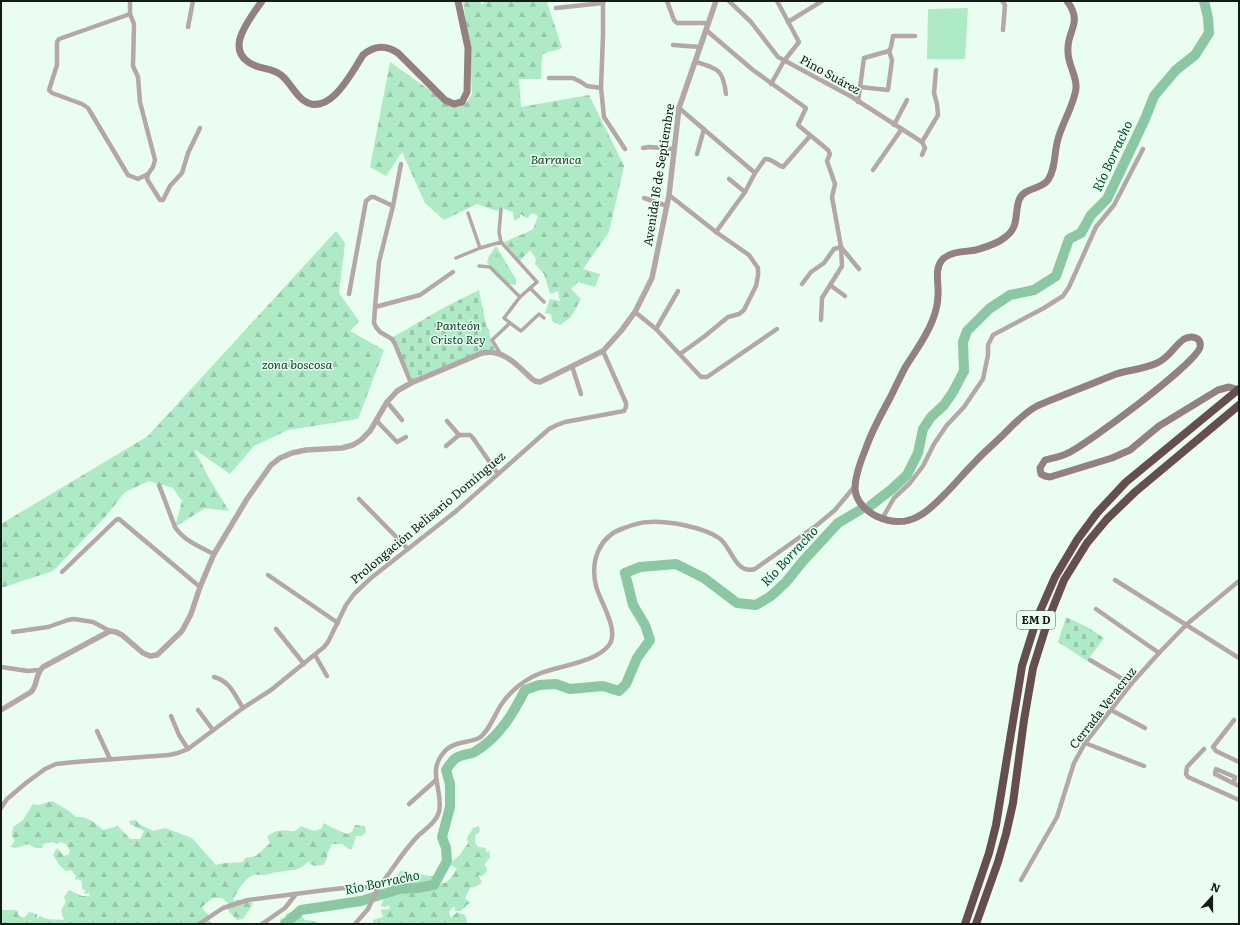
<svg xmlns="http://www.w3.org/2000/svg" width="1240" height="925" viewBox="0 0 1240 925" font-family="Literata,serif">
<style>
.grass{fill:url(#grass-tufts)}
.forest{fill:url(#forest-firs)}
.cemetery{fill:url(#cemetery-stones)}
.pitch{fill:#adeac5}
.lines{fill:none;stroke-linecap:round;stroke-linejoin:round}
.river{stroke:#8bc7a3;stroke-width:10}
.pedestrian{stroke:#b5a7a7;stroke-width:3.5}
.minor{stroke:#b5a7a7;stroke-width:4.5}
.tertiary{stroke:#b5a7a7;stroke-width:5.5}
.secondary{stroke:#948081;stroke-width:7}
.motorway{stroke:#674e4e;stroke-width:8}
.labels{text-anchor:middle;stroke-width:3;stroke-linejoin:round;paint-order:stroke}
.shield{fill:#e9fef1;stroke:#525f57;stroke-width:1}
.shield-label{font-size:11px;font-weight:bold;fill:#121b15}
.street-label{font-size:12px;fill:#121b15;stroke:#e9fef1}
.park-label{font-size:12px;font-style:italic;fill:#0a3b23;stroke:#e9fef1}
.water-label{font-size:13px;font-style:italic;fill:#004d2c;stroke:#e9fef1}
</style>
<defs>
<pattern id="grass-tufts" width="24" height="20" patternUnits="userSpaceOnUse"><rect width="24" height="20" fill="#adeac5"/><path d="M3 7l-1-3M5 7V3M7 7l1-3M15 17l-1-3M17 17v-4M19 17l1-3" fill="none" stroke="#94c8a8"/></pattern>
<pattern id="forest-firs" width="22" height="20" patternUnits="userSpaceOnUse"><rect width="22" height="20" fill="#adeac5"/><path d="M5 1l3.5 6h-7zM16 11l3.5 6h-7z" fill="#94c8a8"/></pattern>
<pattern id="cemetery-stones" width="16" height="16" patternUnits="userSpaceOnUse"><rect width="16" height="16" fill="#adeac5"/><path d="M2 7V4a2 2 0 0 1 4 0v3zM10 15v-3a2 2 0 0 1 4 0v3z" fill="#94c8a8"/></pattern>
</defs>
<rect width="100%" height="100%" fill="#e9fef1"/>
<path class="grass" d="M496 246 516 279V285L504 283 496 276 487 262 489 256Z"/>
<g class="forest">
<path d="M463 1H480L482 5 485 1 547 2 562 48 542 54 541 79H519L521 107 589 95 624 166 609 232 583 269 600 274 595 287 578 282 571 289 581 299 571 317 560 325 552 321 551 314 545 313 550 299 560 301 558 291 550 294 544 274 535 264 536 259 530 250 519 262 504 242 530 231 533 229 538 216 532 213 527 218 520 214V217L515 221 513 216V212L502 208 497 211 477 204 444 220 425 203 402 152 386 176 370 167 390 62 452 106 459 107 467 102 472 94 470 54Z"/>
<path d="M336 231 345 243 339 293 359 321 350 331 384 350 358 419 288 430 254 446 230 474 194 449 210 480 229 511 205 508 175 527 182 501 173 488 149 481 125 492 106 516 53 571 1 588V524L148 436Z"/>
<path d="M52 801 69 811 76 817H83L92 821 103 830 118 826 130 839H140L144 831 130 824 129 821 136 820 139 824 153 831 165 828 192 838 216 865C225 862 233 863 243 862L245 858 256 856 270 843 267 836C272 834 274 831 279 831 290 829 293 835 301 826L314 831 321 829 324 823 331 827 347 834 352 832 355 825 365 826 366 832 362 836H356L352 849H349L342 844H332L327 854V859L323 865 315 866 310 864 309 861C296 873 294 869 278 872 274 872 270 874 266 875 262 875 256 874 251 876 243 881 237 891 233 900L236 901 237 899C242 902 247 901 253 903L251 907 243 919 237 920C232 913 227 915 228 903L222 898H212L202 907 204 911 208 914V919L213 924H1V910H13L18 911V915L24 918 29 912 37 914V919L40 916 47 919 64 920 61 910 66 902 64 897 69 890 82 896H89L90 893 84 894 85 890 82 889V881L77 879 75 880 76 876 73 873 72 870 66 871 60 866 53 855 57 848 64 856 69 854 70 851 66 844 61 842 57 844 51 842 43 844 42 848C34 848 35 848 28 844L16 848 10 847 15 841 12 836 13 827 23 820 33 804 39 805Z"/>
<path d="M479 826 480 831 475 835V843L478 847 486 848V853L489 850 490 857 484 865 487 868V871L482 876 478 875 482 882 477 886 470 888 465 898 471 903 468 904 461 911H455L454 906 449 912 451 918 457 912 465 915 467 921 466 924H373V920L383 917 381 910 390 909 389 905 385 907 381 906 384 898 388 896 393 898 388 894C392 885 396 879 400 871L406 870 407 874 404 875V877C419 870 422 877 436 876L440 885 442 883H445L449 880 457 869 451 865C453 859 456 859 460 855 463 851 464 847 468 844L467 837 471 832 473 828Z"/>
<path d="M296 910 305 920 314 921 321 924H279L281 918H285L286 914Z"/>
</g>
<g class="cemetery">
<path d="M479 290 486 325 489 330 491 342 495 349 444 368 413 382 393 337 445 307Z"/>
<path d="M1066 617 1087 627 1104 638 1087 661 1058 642Z"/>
</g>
<path class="pitch" d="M968 8 965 59H927L928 9Z"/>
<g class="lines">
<g class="river">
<path d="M870 506 892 489 907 475 918 453 923 429 931 417 944 405 953 392 964 371 963 342 967 331 989 309 1010 295 1034 290 1056 276 1069 239 1081 233 1091 215 1107 199 1145 119 1154 96 1176 70 1195 55 1209 33 1208 18 1204 1"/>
<path d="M285 924 301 910 361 901 399 889 416 888 434 885 447 861 446 848 442 837 450 807V784L446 770C453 760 455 756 468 754 471 753 474 753 476 751 499 737 513 714 525 690L539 685 556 684 570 689 603 686 619 691 626 684 637 658 650 640 645 625 633 605 625 573 640 567 676 564 704 578 737 603 756 605 771 596 786 582 803 561 838 523 860 510"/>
</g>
<g class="pedestrian">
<path d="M501 209 499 232 501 242"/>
<path d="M468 213 480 248"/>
<path d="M456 258 480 248 501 242 537 282 520 297 504 318 510 323 492 340 500 353"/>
<path d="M479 266 490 267 520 297"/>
<path d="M530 288 544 302"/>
<path d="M510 323 521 331 539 314 544 318"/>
</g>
<g class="minor">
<path d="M130 1V14L134 24 133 66 138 77 140 102 155 160 153 167 148 174 147 179 160 200H163L170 186 182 173 188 153 200 128"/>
<path d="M604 1 603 3V35L601 88 604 117 625 149"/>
<path d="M667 1 674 20 677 23H708"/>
<path d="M729 1 751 22 778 57 852 97 922 142 925 148 922 155"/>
<path d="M1002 1 1005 5 1003 30"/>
<path d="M556 8 603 3"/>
<path d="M130 14 59 39 57 42V65L49 90 52 93 82 104 88 108 128 175 138 179 148 174"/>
<path d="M788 22 822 1"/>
<path d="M188 27 193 1"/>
<path d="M706 30 753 70 806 108 798 125 828 150 830 154 827 161 835 184 832 197 841 247 842 266 822 298 821 320"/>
<path d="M673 45 700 47"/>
<path d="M889 51 891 47 893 36H915"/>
<path d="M696 62C718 69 723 69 726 94"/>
<path d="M549 78H573L581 82 587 86 601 88"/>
<path d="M771 84 784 61 799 42 777 1"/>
<path d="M860 87 888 90 892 60 889 51"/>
<path d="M858 102 864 58 889 51"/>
<path d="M679 108 755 173"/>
<path d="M894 125 907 100"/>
<path d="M922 142 938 115 937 104 934 93 936 70"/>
<path d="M643 148 649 147 674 149"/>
<path d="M697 154 704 129"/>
<path d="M401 164 393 206 379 262 375 307 374 323 376 327 380 332 392 339 395 344 411 383"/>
<path d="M873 170 901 130"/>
<path d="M729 179 745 192"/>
<path d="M669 195 716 232 749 255 758 268V276L756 286 744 310 739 314 728 317 705 336 680 354"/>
<path d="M644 198 667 206"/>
<path d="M716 232 745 192 755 173 765 159C772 158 776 165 783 167L810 136"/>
<path d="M802 284 811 272 824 263 834 249 841 247 859 269"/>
<path d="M830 285 845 296"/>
<path d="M349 294 366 201 371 197H374L393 206"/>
<path d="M375 307 420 295 453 272"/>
<path d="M635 312 656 329 701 377H707L777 329"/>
<path d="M656 329 678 291"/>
<path d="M572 366 581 394"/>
<path d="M387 402 402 420"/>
<path d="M376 420 397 442 406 437"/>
<path d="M447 421 459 435"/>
<path d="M446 446 459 435H470L473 438 498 474"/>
<path d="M159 485 175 527C184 541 200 547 214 554"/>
<path d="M359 499 408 549"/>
<path d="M882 519 894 498 910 483 923 466 934 444 947 425 964 407 983 379 988 355V345L993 335 1044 308 1063 296 1069 287 1096 227 1114 205 1143 149"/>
<path d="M62 572 116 520 119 519 200 587"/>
<path d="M268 575 338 623"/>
<path d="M1115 580 1239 658"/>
<path d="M1096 609 1159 653"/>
<path d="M276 629 304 664"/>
<path d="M13 632 48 627 68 620 74 619 93 622 110 631"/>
<path d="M315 655 327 676"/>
<path d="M1090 660 1131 684"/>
<path d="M1 667 28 671 39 670"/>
<path d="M214 677C230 681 234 694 243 708"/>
<path d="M198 710 213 730"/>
<path d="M1111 710 1145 728"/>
<path d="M171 716 179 735 188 749"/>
<path d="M1234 720 1213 747 1216 751 1239 762"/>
<path d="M97 731 110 759"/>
<path d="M1085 743 1144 766"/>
<path d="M1204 749 1187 767 1186 774 1188 777 1239 800"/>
<path d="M1234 782 1235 777 1216 769 1215 774 1239 786"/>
<path d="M409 804 436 780"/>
<path d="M1 808 7 799 26 783 45 769 56 764 75 762 169 755 178 753 188 749 243 708 271 690 324 647 328 642 346 605 354 594 371 578 455 512 549 429 557 425 565 422 624 411 626 407V403L603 351"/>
<path d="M1021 880 1057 817 1074 763 1085 743 1131 684 1159 653 1187 624 1239 581"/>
<path d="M199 924 223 908 248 900 326 890 353 887 378 888C392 871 404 849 420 834 427 828 436 822 439 812 444 789 425 771 446 750 455 741 469 743 479 738 488 733 495 714 501 705 510 691 525 679 541 673 559 666 597 662 609 645 620 630 600 602 596 586 590 561 599 536 624 528 632 525 641 522 649 522 669 521 703 527 719 538 732 547 735 575 755 569L817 525 835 510 855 486"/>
<path d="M262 924 285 908 296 894"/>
<path d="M355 924 368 909 378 888"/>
</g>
<path class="tertiary" d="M1 710 31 692C38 685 35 674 43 667L110 631 116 632 122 635 143 653 150 656 157 655 182 631 191 614 200 587 214 554 247 499 271 465 280 458 292 453 306 450 342 448 353 445 361 440 370 431 387 402 397 391 411 383 482 353C503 348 518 366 532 379L535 381 540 382 603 351 621 331 635 312 652 278 669 195 679 108 716 1"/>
<g class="secondary">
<path d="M262 1C249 20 221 52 256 66 264 69 274 69 281 75 290 82 294 93 303 100 329 119 352 72 363 55 375 45 386 45 398 53L445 100 454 104 462 102 467 92 468 48 458 1"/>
<path d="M1067 1C1084 24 1066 30 1068 52 1068 65 1077 76 1076 88 1075 102 1062 124 1058 139 1054 152 1056 168 1048 180 1041 190 1024 187 1019 200 1014 215 1020 227 1004 238 997 244 986 247 976 250 965 252 950 251 942 260 934 269 939 284 938 295 938 303 936 311 933 319 927 336 916 350 906 366 900 377 895 388 890 398 881 415 872 430 866 448 861 460 855 476 855 489 856 502 865 510 876 516 889 522 904 524 917 517 928 512 937 502 945 494 955 484 964 473 974 463 984 452 995 443 1005 433 1015 423 1024 413 1037 406 1050 400 1064 395 1076 390 1090 385 1103 379 1116 374 1129 370 1144 369 1157 363 1169 358 1174 346 1184 339 1191 335 1202 337 1200 347 1196 364 1087 444 1068 453 1061 457 1052 458 1045 460L1040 468 1041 474 1045 476 1050 477 1112 458 1130 450 1159 426 1218 390 1229 387 1236 389"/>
</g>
<g class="motorway">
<path d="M965 924 989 853 996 825 1022 666 1037 618 1055 577 1077 540 1097 513 1126 482 1239 389"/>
<path d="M976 924 998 862 1006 834 1013 803 1024 720 1033 668 1048 620 1064 580 1087 543 1107 519 1135 492 1239 405"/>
</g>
</g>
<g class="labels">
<rect class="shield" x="1017" y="611" width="38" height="18" rx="3"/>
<g class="shield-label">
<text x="1036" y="624">EM D</text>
</g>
<g class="street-label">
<text transform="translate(830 75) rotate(29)" y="4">Pino Suárez</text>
<text transform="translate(659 175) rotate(-81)" y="4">Avenida 16 de Septiembre</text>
<text transform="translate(428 518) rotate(-40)" y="4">Prolongación Belisario Domínguez</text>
<text transform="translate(1103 708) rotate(-52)" y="4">Cerrada Veracruz</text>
</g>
<g class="park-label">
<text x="556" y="164">Barranca</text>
<text x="458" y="330">Panteón<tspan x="458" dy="14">Cristo Rey</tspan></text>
<text x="297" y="369">zona boscosa</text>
</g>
<g class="water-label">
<text transform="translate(1112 156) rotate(-65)" y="5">Río Borracho</text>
<text transform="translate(789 556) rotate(-47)" y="5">Río Borracho</text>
<text transform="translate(382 882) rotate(-12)" y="5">Río Borracho</text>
</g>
</g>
<rect width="1240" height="925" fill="none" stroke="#121b15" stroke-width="4"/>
<g transform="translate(1212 897) rotate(21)" stroke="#e9fef1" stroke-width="3" paint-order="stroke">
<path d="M0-3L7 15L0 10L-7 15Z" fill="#121b15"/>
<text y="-6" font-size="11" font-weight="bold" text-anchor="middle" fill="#121b15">N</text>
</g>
</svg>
